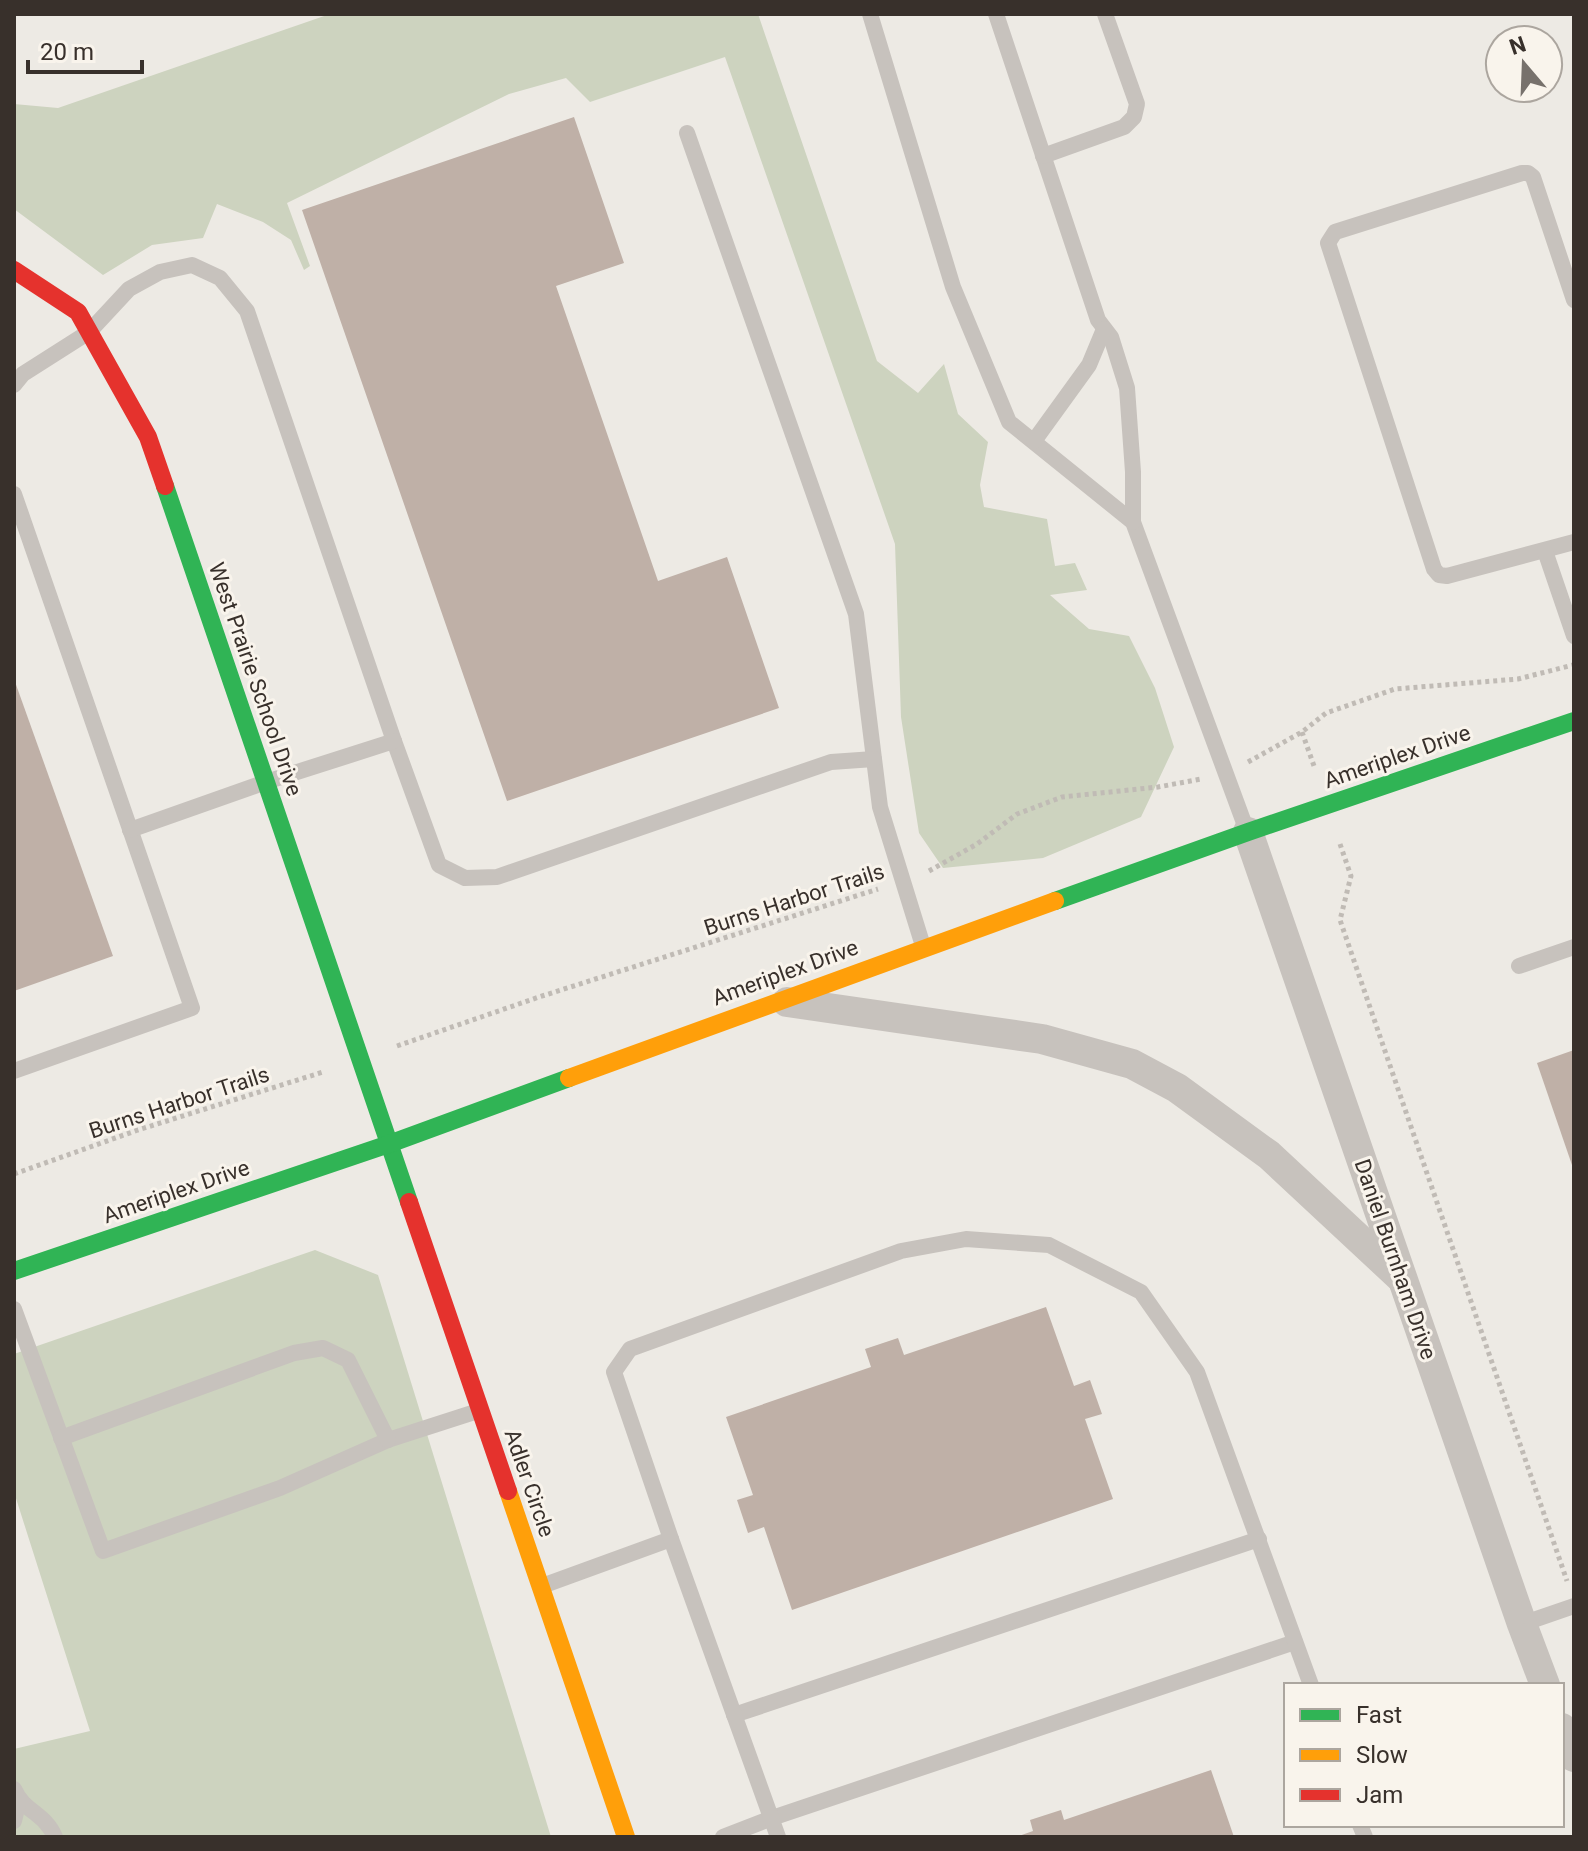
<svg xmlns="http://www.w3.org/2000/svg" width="1588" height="1851" viewBox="0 0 1588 1851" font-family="Roboto,sans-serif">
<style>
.green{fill:#cdd3bf}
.building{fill:#bfb0a7}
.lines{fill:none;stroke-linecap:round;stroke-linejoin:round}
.path{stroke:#c0bbb5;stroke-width:5;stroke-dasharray:4 4;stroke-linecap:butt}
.lane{stroke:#c7c2bd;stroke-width:16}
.street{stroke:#c7c2bd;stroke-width:30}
.fast{stroke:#30b455;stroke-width:18}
.slow{stroke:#ff9f0a;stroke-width:18}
.jam{stroke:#e5322d;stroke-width:18}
.labels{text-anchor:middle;stroke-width:6;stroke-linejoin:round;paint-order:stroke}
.street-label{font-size:22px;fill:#38302b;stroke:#f9f4ec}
</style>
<rect width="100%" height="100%" fill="#edeae4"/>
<g class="green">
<path d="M330 14H758L877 361 918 393 944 364 958 414 988 442 980 485 984 507 1047 519 1055 566 1075 563 1087 590 1050 595 1089 629 1129 636 1155 688 1174 747 1141 817 1043 858 943 868 919 833 901 717 895 544 725 57 590 102 566 78 509 94 287 203 310 266 304 270 291 240 263 222 217 204 203 238 152 245 103 275 14 209V104L58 108Z"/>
<path d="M315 1250 378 1275 551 1837H14V1749L90 1731 14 1492V1354Z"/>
</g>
<g class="building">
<path d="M574 117 624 263 556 286 658 581 727 557 779 708 507 801 302 210Z"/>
<path d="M14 679 113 956 14 991Z"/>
<path d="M1574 1050V1168H1573L1537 1063Z"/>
<path d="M1046 1307 1074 1386 1090 1380 1102 1414 1085 1419 1113 1499 792 1610 764 1527 748 1533 737 1500 753 1495 726 1417 871 1367 865 1349 898 1338 904 1355Z"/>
<path d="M1211 1770 1234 1837H1016L1033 1831 1030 1820 1061 1810 1064 1820Z"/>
</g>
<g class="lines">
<g class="path">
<path d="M1302 732 1314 766"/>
<path d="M1248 762 1302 732 1326 713 1395 689 1518 679 1573 665"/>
<path d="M1340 844 1351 876 1340 920 1567 1581"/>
<path d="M929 871 977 844 1017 814 1062 797 1158 787 1201 779"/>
<path d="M397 1046 539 997 878 889"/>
<path d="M14 1174 138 1130 323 1072"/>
</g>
<g class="lane">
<path d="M870 14 953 287 1009 422 1133 522 1247 831"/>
<path d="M996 14 1098 320 1111 337 1127 388 1133 472V522"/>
<path d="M687 133 856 614 880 807 923 946"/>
<path d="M1043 156 1124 127 1134 117 1137 104 1105 14"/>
<path d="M1574 300 1533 177 1528 173H1522L1335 232 1328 243 1434 569 1439 575 1447 576 1574 542"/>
<path d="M14 385 23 374 89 332 129 289 160 272 192 265 220 278 247 311 394 741 439 865 465 878 497 877 831 762 874 759"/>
<path d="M1034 441 1089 365 1104 329"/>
<path d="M14 494 192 1008 14 1071"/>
<path d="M1545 551 1574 636"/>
<path d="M130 830 266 782 394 741"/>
<path d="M1519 966 1574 947"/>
<path d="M14 1309 103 1551 280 1488 388 1440 478 1411"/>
<path d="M61 1438 294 1353 323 1348 348 1360 388 1440"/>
<path d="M542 1586 671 1539"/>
<path d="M1522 1624 1574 1606"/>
<path d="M734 1715 1259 1539"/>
<path d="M14 1789C24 1812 45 1813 55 1837"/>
<path d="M14 1821 19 1800"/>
<path d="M1360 1825 1365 1837"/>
<path d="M723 1837 772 1818 1295 1642"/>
<path d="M778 1837 671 1539 614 1372 630 1349 901 1251 966 1239 1049 1245 1141 1292 1197 1372 1311 1685"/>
</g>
<g class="street">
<path d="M1248 832 1522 1624 1545 1685"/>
<path d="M787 1002 1042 1039 1132 1064 1177 1088 1269 1155 1401 1278"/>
<path d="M1562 1728 1574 1757"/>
</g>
<g class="fast">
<path d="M165 486 409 1202"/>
<path d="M1055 901 1248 832 1574 721"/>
<path d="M14 1271 389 1144 569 1078"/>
</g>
<g class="slow">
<path d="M569 1078 1055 901"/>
<path d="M508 1491 626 1837"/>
</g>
<g class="jam">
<path d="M14 270 78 312 148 437 165 486"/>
<path d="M409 1202 508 1491"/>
</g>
</g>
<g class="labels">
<g class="street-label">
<text transform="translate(256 679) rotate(71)" y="8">West Prairie School Drive</text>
<text transform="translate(1397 756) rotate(-19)" y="8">Ameriplex Drive</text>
<text transform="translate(794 899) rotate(-18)" y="8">Burns Harbor Trails</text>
<text transform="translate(785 972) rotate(-20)" y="8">Ameriplex Drive</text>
<text transform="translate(179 1102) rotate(-18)" y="8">Burns Harbor Trails</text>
<text transform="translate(176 1191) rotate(-19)" y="8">Ameriplex Drive</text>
<text transform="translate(1396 1259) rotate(71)" y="8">Daniel Burnham Drive</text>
<text transform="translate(530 1483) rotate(71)" y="8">Adler Circle</text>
</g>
</g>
<rect width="1588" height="1851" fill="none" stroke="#38302b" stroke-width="32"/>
<rect x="1284" y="1683" width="280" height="144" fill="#f9f4ec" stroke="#aca69f" stroke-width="2"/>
<rect x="1300" y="1709" width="40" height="12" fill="#30b455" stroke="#aca69f" stroke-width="2"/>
<text x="1356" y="1723" font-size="24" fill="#38302b">Fast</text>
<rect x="1300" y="1749" width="40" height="12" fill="#ff9f0a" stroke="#aca69f" stroke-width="2"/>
<text x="1356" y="1763" font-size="24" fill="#38302b">Slow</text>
<rect x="1300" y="1789" width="40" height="12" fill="#e5322d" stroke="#aca69f" stroke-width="2"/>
<text x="1356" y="1803" font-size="24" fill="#38302b">Jam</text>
<g transform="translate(1524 64) rotate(341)"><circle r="38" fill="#f9f4ec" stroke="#aca69f" stroke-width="2"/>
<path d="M0-6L14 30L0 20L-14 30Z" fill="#77716c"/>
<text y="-12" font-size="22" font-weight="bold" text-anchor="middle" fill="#38302b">N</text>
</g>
<path d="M28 60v12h114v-12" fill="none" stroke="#38302b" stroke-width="4"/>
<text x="40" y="60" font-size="24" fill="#38302b" stroke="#f9f4ec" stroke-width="6" paint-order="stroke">20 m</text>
</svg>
